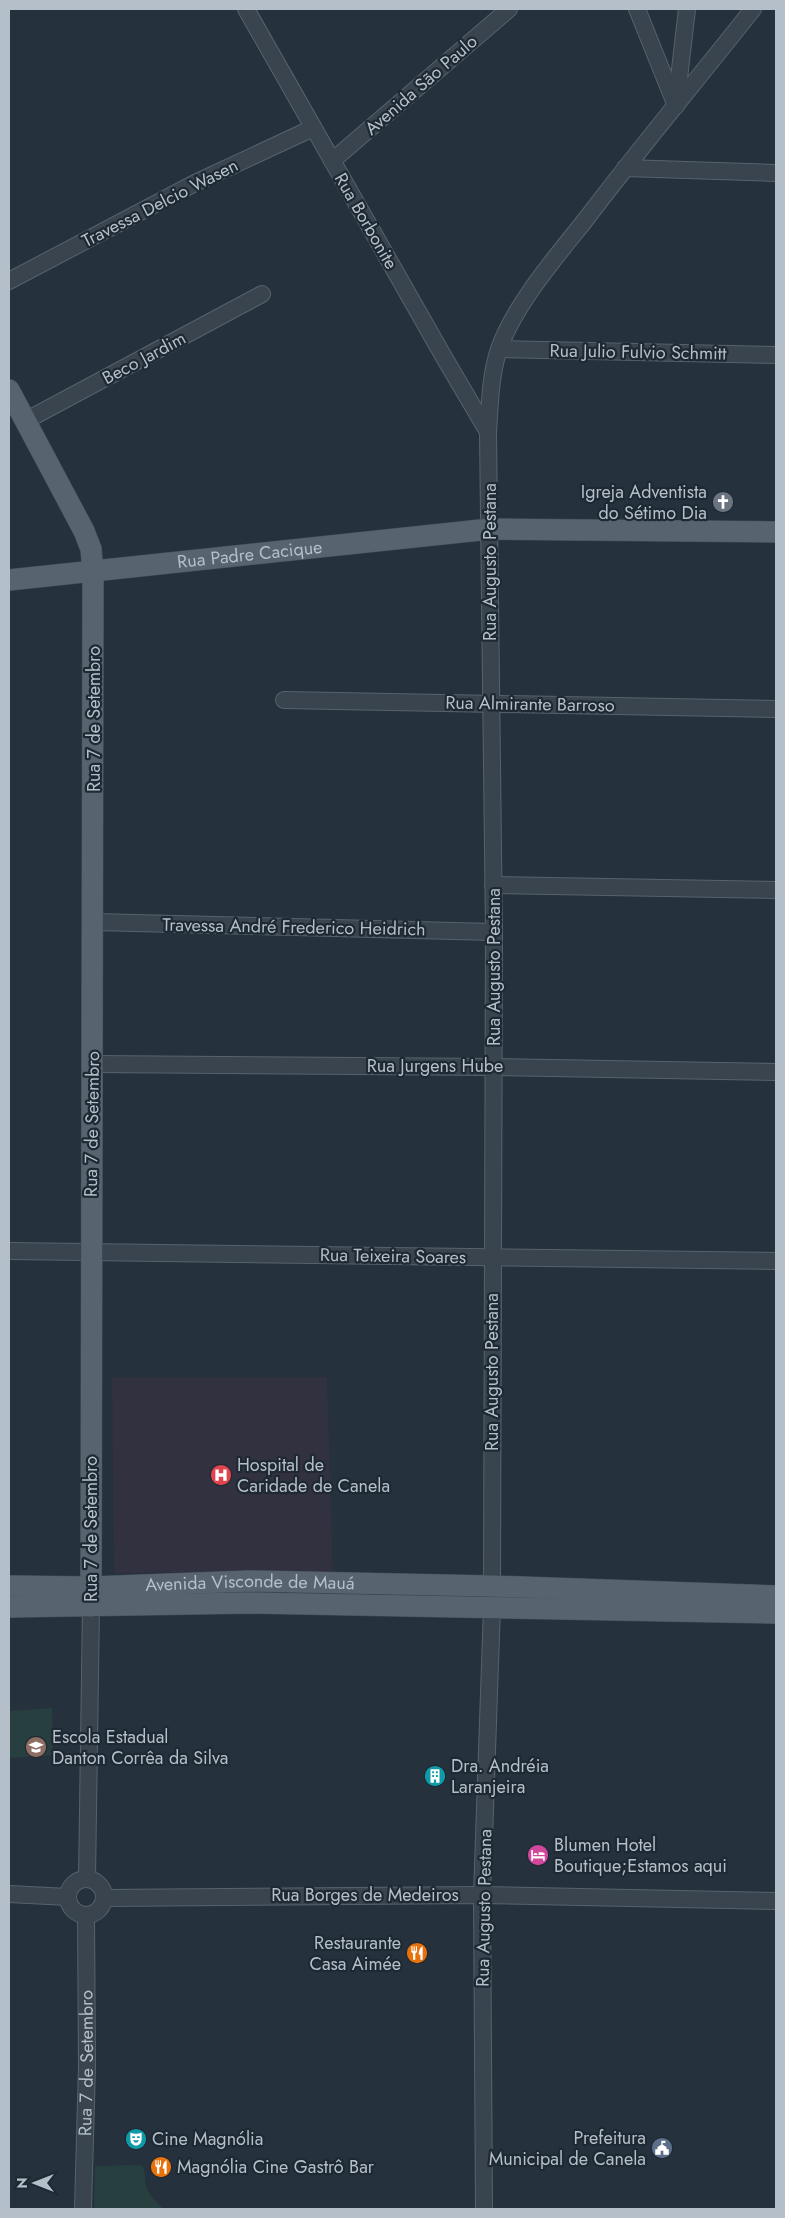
<svg xmlns="http://www.w3.org/2000/svg" width="785" height="2218" viewBox="0 0 785 2218" font-family="Jost,sans-serif">
<style>
.medical{fill:#31313f}
.park{fill:#273f3f}
.lines{fill:none;stroke-linecap:round;stroke-linejoin:round}
.minor-casing{stroke:#57626c;stroke-width:18}
.major-casing{stroke:#424d57;stroke-width:22}
.minor{stroke:#39444e;stroke-width:16}
.major{stroke:#57636e;stroke-width:21}
.labels{text-anchor:middle;stroke-width:4.5;stroke-linejoin:round;paint-order:stroke}
.street-label{font-size:18px;fill:#b5bfc9;stroke:#1e2933}
.poi-label{font-size:18px;fill:#b5bfc9;stroke:#1e2933;text-anchor:start}
</style>
<rect width="100%" height="100%" fill="#25323e"/>
<path class="medical" d="M112 1377H327L333 1572 114 1573Z"/>
<g class="park">
<path d="M52 1708 53 1755 9 1758V1711Z"/>
<path d="M141 2165C147 2173 144 2177 146 2185 149 2195 156 2202 163 2209H94L95 2166Z"/>
</g>
<g class="lines">
<g class="minor-casing">
<g id="minor">
<path d="M246 9 445 359 488 432"/>
<path d="M637 9 676 106"/>
<path d="M676 104 687 9"/>
<path d="M332 161 509 9"/>
<path d="M625 168 776 173"/>
<path d="M9 281 195 183 313 128"/>
<path d="M499 349 776 355"/>
<path d="M25 421 262 294"/>
<path d="M284 700 776 709"/>
<path d="M493 885 776 890"/>
<path d="M94 922 494 932"/>
<path d="M93 1064 494 1067 776 1072"/>
<path d="M9 1251 776 1261"/>
<path d="M492 1586 494 932 488 432C490 404 490 376 499 349 514 306 554 259 583 223 638 150 697 80 753 9"/>
<circle cx="86" cy="1897" r="18"/>
<path d="M87 1879 91 1606"/>
<path d="M9 1894 68 1897"/>
<path d="M104 1898 482 1895 776 1901"/>
<path id="s1" d="M83 2209 87 2066 86 1916"/>
<path d="M484 2209 482 1895 492 1607"/>
</g>
</g>
<g class="major-casing">
<g id="major">
<path d="M9 390 84 531 91 549 93 572 91 1606"/>
<path id="s2" d="M9 580 490 529 776 532"/>
<path id="s3" d="M9 1586 91 1587 249 1581 492 1586 776 1596"/>
<path d="M9 1607 249 1603 776 1613"/>
</g>
</g>
<use href="#minor" class="minor"/>
<use href="#major" class="major"/>
</g>
<defs>
<g id="church-disc" transform="scale(1.125)"><circle r="9.5" fill="#6b7280" stroke="#1e2933"/><path d="M-1.2-6h2.4v3.5h3.3v2.4h-3.3V6h-2.4V-.1h-3.3v-2.4h3.3Z" fill="#fff"/></g>
<g id="hospital-disc" transform="scale(1.125)"><circle r="9.5" fill="#e0444e" stroke="#1e2933"/><path d="M-5-5h3v3.5h4V-5h3V5h-3V1.5h-4V5h-3Z" fill="#fff"/></g>
<g id="school-disc" transform="scale(1.125)"><circle r="9.5" fill="#8d6e63" stroke="#1e2933"/><path d="M0-5L7-2L0 1L-7-2ZM-4 1L0 2.5L4 1V4Q0 6-4 4Z" fill="#fff"/></g>
<g id="building-disc" transform="scale(1.125)"><circle r="9.5" fill="#0f9aa8" stroke="#1e2933"/><path d="M-4-6H4V6H1V3H-1V6H-4ZM-2.5-4.3h1.7v1.8h-1.7ZM.8-4.3h1.7v1.8H.8ZM-2.5-1h1.7V.8h-1.7ZM.8-1h1.7V.8H.8Z" fill="#fff"/></g>
<g id="hotel-disc" transform="scale(1.125)"><circle r="9.5" fill="#d1479c" stroke="#1e2933"/><path d="M-6-4.5h1.5V1H6V5H4.5V3h-9V5H-6ZM-4 0a1.8 1.8 0 1 1 3.6 0ZM.5 0V-2.5h3Q6-2.5 6 0Z" fill="#fff"/></g>
<g id="restaurant-disc" transform="scale(1.125)"><circle r="9.5" fill="#e8710a" stroke="#1e2933"/><path d="M-5-6h1v4h1v-4h1v4h1v-4h1v5L-1.5 .5V6h-2V.5L-5-1ZM5-6V6H3V1.5H1.5Q1.5-4 5-6Z" fill="#fff"/></g>
<g id="theatre-disc" transform="scale(1.125)"><circle r="9.5" fill="#0f9aa8" stroke="#1e2933"/><path d="M-5-5.5Q0-4 5-5.5V0Q5 5 0 6Q-5 5-5 0ZM-3.3-2.5H-1v1.5H-3.3ZM1-2.5H3.3v1.5H1ZM-2.8 1Q0 5.5 2.8 1Z" fill="#fff"/></g>
<g id="civic-disc" transform="scale(1.125)"><circle r="9.5" fill="#5c6f8a" stroke="#1e2933"/><path d="M-.6-6.5H3V-4.5H.6V-3L4-1V1h2V6H-6V1h2V-1L-.6-3ZM-1.2 2.5V6h2.4V2.5Z" fill="#fff"/></g>
</defs>
<g fill-rule="evenodd">
<use href="#church-disc" x="723" y="502"/>
<use href="#hospital-disc" x="221" y="1475"/>
<use href="#school-disc" x="36" y="1747"/>
<use href="#building-disc" x="435" y="1776"/>
<use href="#hotel-disc" x="538" y="1855"/>
<use href="#restaurant-disc" x="417" y="1953"/>
<use href="#theatre-disc" x="136" y="2139"/>
<use href="#civic-disc" x="662" y="2148"/>
<use href="#restaurant-disc" x="161" y="2167"/>
</g>
<g class="labels">
<g class="street-label">
<text transform="translate(421 85) rotate(-41)" y="6">Avenida São Paulo</text>
<text transform="translate(160 203) rotate(-27)" y="6">Travessa Delcio Wasen</text>
<text transform="translate(366 221) rotate(60)" y="6">Rua Borbonite</text>
<text transform="translate(638 352) rotate(1)" y="6">Rua Julio Fulvio Schmitt</text>
<text transform="translate(144 358) rotate(-28)" y="6">Beco Jardim</text>
<text dy="6" stroke="none"><textPath href="#s2" startOffset="242">Rua Padre Cacique</textPath></text>
<text transform="translate(490 562) rotate(-90)" y="6">Rua Augusto Pestana</text>
<text transform="translate(530 704) rotate(1)" y="6">Rua Almirante Barroso</text>
<text transform="translate(94 719) rotate(-90)" y="6">Rua 7 de Setembro</text>
<text transform="translate(294 927) rotate(1)" y="6">Travessa André Frederico Heidrich</text>
<text transform="translate(494 967) rotate(-90)" y="6">Rua Augusto Pestana</text>
<text x="435" y="1072">Rua Jurgens Hube</text>
<text transform="translate(92 1124) rotate(-89)" y="6">Rua 7 de Setembro</text>
<text transform="translate(393 1256) rotate(1)" y="6">Rua Teixeira Soares</text>
<text transform="translate(492 1372) rotate(-90)" y="6">Rua Augusto Pestana</text>
<text transform="translate(91 1529) rotate(-90)" y="6">Rua 7 de Setembro</text>
<text dy="6" stroke="none"><textPath href="#s3" startOffset="241">Avenida Visconde de Mauá</textPath></text>
<text x="365" y="1901">Rua Borges de Medeiros</text>
<text transform="translate(484 1908) rotate(-89)" y="6">Rua Augusto Pestana</text>
<text dy="6" stroke="none"><textPath href="#s1" startOffset="146">Rua 7 de Setembro</textPath></text>
</g>
<g class="poi-label">
<text x="707" y="498" text-anchor="end">Igreja Adventista<tspan x="707" dy="21">do Sétimo Dia</tspan></text>
<text x="237" y="1471">Hospital de<tspan x="237" dy="21">Caridade de Canela</tspan></text>
<text x="52" y="1743">Escola Estadual<tspan x="52" dy="21">Danton Corrêa da Silva</tspan></text>
<text x="451" y="1772">Dra. Andréia<tspan x="451" dy="21">Laranjeira</tspan></text>
<text x="554" y="1851">Blumen Hotel<tspan x="554" dy="21">Boutique;Estamos aqui</tspan></text>
<text x="401" y="1949" text-anchor="end">Restaurante<tspan x="401" dy="21">Casa Aimée</tspan></text>
<text x="646" y="2144" text-anchor="end">Prefeitura<tspan x="646" dy="21">Municipal de Canela</tspan></text>
<text x="152" y="2145">Cine Magnólia</text>
<text x="177" y="2173">Magnólia Cine Gastrô Bar</text>
</g>
</g>
<rect width="785" height="2218" fill="none" stroke="#b5bfc9" stroke-width="20"/>
<g transform="translate(35 2183) rotate(270)" stroke="#1e2933" stroke-width="4" paint-order="stroke">
<path d="M0-4L9 19L0 12L-9 19Z" fill="#b5bfc9"/>
<text y="-8" font-size="14" font-weight="bold" text-anchor="middle" fill="#b5bfc9">N</text>
</g>
</svg>
